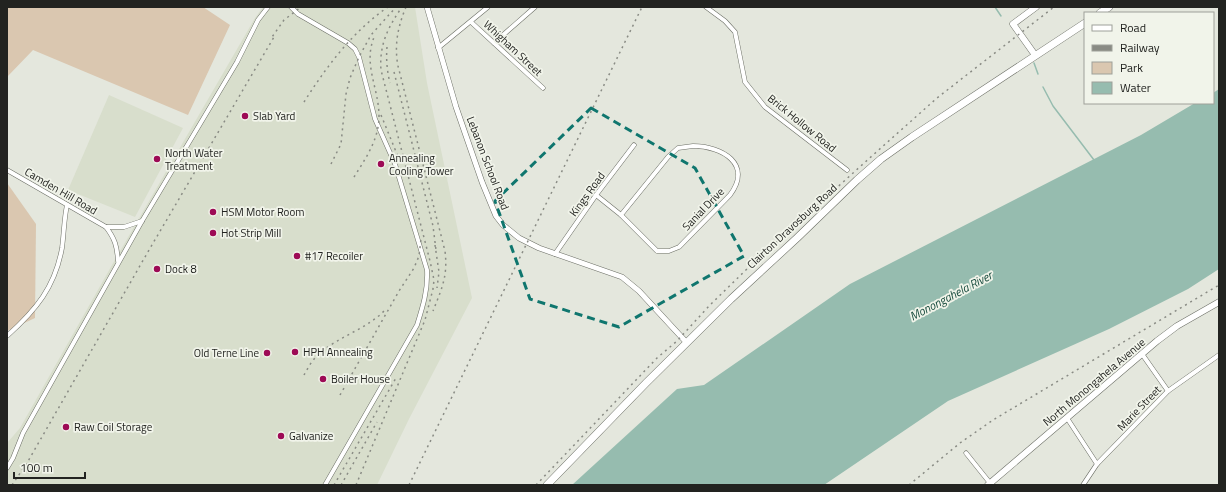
<svg xmlns="http://www.w3.org/2000/svg" width="1226" height="492" viewBox="0 0 1226 492" font-family="'Titillium Web',sans-serif">
<style>
.built{fill:#d8decc}
.green{fill:#dac7b0}
.water{fill:#96bcaf}
.lines{fill:none;stroke-linecap:round;stroke-linejoin:round}
.stream{stroke:#96bcaf;stroke-width:1.5}
.minor-casing{stroke:#6b6e65;stroke-width:5}
.tertiary-casing{stroke:#6b6e65;stroke-width:6}
.secondary-casing{stroke:#6b6e65;stroke-width:7}
.primary-casing{stroke:#6b6e65;stroke-width:8}
.minor{stroke:#fff;stroke-width:4}
.tertiary{stroke:#fff;stroke-width:5}
.secondary{stroke:#fff;stroke-width:6}
.primary{stroke:#fff;stroke-width:7}
.rail{stroke:#898b84;stroke-width:1.5;stroke-dasharray:2 4;stroke-linecap:butt}
.marked{fill:none;stroke:#0f766e;stroke-width:3;stroke-dasharray:8 5;stroke-linejoin:round}
.poi-dot{fill:#9d0a55;stroke:#f1f4ea;stroke-width:1.5}
.labels{text-anchor:middle;stroke-width:3.5;stroke-linejoin:round;paint-order:stroke}
.street-label{font-size:11px;fill:#222320;stroke:#f1f4ea}
.poi-label{font-size:11px;fill:#222320;stroke:#f1f4ea;text-anchor:start}
.water-label{font-size:12px;font-style:italic;fill:#184c3e;stroke:#f1f4ea}
</style>
<rect width="100%" height="100%" fill="#e4e7dd"/>
<g class="built">
<path d="M263 7H415L427 83 472 298 409 419 377 485H7V443L20 428 112 265 255 18Z"/>
<path d="M109 95 183 128 135 217 68 190Z"/>
</g>
<g class="green">
<path d="M7 7H203L230 25 188 115 33 50 7 77Z"/>
<path d="M7 183 36 224 35 318 7 331Z"/>
</g>
<path class="water" d="M1219 89V269L1188 289 1109 329 948 401 824 485H572L677 389 704 385 850 284 1141 135 1195 103H1213V93Z"/>
<g class="lines">
<g class="stream">
<path d="M995 7 1001 16"/>
<path d="M1034 63 1038 74"/>
<path d="M1043 87 1053 106 1094 160"/>
</g>
<g class="minor-casing">
<g id="minor">
<path d="M291 7 298 14 348 43 355 49 359 57 375 119 395 164 427 270C428 290 423 306 417 325L325 485"/>
<path d="M706 7 725 21 735 32 745 82 765 107 847 170"/>
<path d="M471 22 543 88"/>
<path d="M494 43 535 7"/>
<path d="M438 48 488 7"/>
<path d="M693 146C722 146 753 164 730 195L679 247 669 251H657L621 215 668 157 678 148Z"/>
<path d="M7 170 106 227C115 239 117 246 118 261"/>
<path d="M596 195 621 215"/>
<path d="M106 227H124L142 221"/>
<path d="M555 254 596 195 634 145"/>
<path d="M7 336C36 310 55 287 62 248 64 233 64 219 67 205"/>
<path d="M1142 354 1168 391"/>
<path d="M1067 418 1097 464"/>
<path d="M966 453 990 483"/>
<path d="M7 468 13 458 23 433 142 221 237 62 258 20 268 7"/>
<path d="M1083 485 1097 464 1168 391 1219 355"/>
</g>
</g>
<g class="tertiary-casing">
<path id="tertiary" d="M427 7 456 107 482 182 496 216 503 225 519 238 539 248 622 277 639 291 687 343"/>
</g>
<g class="secondary-casing">
<g id="secondary">
<path d="M1035 55 1013 24 1036 7"/>
<path d="M988 485 1157 341 1177 326 1219 302"/>
</g>
</g>
<g class="primary-casing">
<g id="primary">
<path d="M1100 13 1109 7"/>
<path d="M547 485 646 383 731 299 797 238 857 180 881 159 912 137 1085 23"/>
</g>
</g>
<use href="#minor" class="minor"/>
<use href="#tertiary" class="tertiary"/>
<use href="#secondary" class="secondary"/>
<use href="#primary" class="primary"/>
<g class="rail">
<path d="M406 7C398 26 394 45 398 66L445 251C448 276 442 288 433 311"/>
<path d="M387 47C386 59 387 71 390 83"/>
<path d="M394 72 433 226 436 250"/>
<path d="M304 102C327 66 353 31 388 7"/>
<path d="M381 115 399 159"/>
<path d="M331 164 341 144 346 94 350 78 359 57 371 35 396 7"/>
<path d="M354 177C366 158 379 139 379 116 379 88 362 63 375 35"/>
<path d="M435 245 439 272 437 288"/>
<path d="M304 375C308 368 312 360 318 355 338 336 366 330 385 310"/>
<path d="M340 395 399 291 414 268 419 256 421 239"/>
<path d="M12 485 27 463 149 250 274 37H272L284 20 301 7"/>
<path d="M334 485 396 378"/>
<path d="M341 485 377 422"/>
<path d="M356 485 425 320 433 289 434 280 430 261 381 70C379 45 388 27 402 7"/>
<path d="M409 485 642 7"/>
<path d="M536 485 657 358 677 341 710 305 750 266 873 155 937 98 1054 7"/>
<path d="M909 485 960 443 993 420 1219 285"/>
</g>
</g>
<path class="marked" d="M591 108 695 168 744 256 619 327 530 299 495 201Z"/>
<g class="poi-dot">
<circle cx="245" cy="116" r="4"/>
<circle cx="157" cy="159" r="4"/>
<circle cx="381" cy="164" r="4"/>
<circle cx="213" cy="212" r="4"/>
<circle cx="213" cy="233" r="4"/>
<circle cx="297" cy="256" r="4"/>
<circle cx="157" cy="269" r="4"/>
<circle cx="295" cy="352" r="4"/>
<circle cx="267" cy="353" r="4"/>
<circle cx="323" cy="379" r="4"/>
<circle cx="66" cy="427" r="4"/>
<circle cx="281" cy="436" r="4"/>
</g>
<g class="labels">
<g class="street-label">
<text transform="translate(513 48) rotate(43)" y="4">Whigham Street</text>
<text transform="translate(802 123) rotate(39)" y="4">Brick Hollow Road</text>
<text transform="translate(488 163) rotate(69)" y="4">Lebanon School Road</text>
<text transform="translate(61 191) rotate(30)" y="4">Camden Hill Road</text>
<text transform="translate(587 194) rotate(-54)" y="4">Kings Road</text>
<text transform="translate(703 209) rotate(-46)" y="4">Sanial Drive</text>
<text transform="translate(792 226) rotate(-43)" y="4">Clairton Dravosburg Road</text>
<text transform="translate(1094 382) rotate(-40)" y="4">North Monongahela Avenue</text>
<text transform="translate(1139 408) rotate(-46)" y="4">Marie Street</text>
</g>
<g class="poi-label">
<text x="253" y="120">Slab Yard</text>
<text x="165" y="157">North Water<tspan x="165" dy="13">Treatment</tspan></text>
<text x="389" y="162">Annealing<tspan x="389" dy="13">Cooling Tower</tspan></text>
<text x="221" y="216">HSM Motor Room</text>
<text x="221" y="237">Hot Strip Mill</text>
<text x="305" y="260">#17 Recoiler</text>
<text x="165" y="273">Dock 8</text>
<text x="303" y="356">HPH Annealing</text>
<text x="259" y="357" text-anchor="end">Old Terne Line</text>
<text x="331" y="383">Boiler House</text>
<text x="74" y="431">Raw Coil Storage</text>
<text x="289" y="440">Galvanize</text>
</g>
<g class="water-label">
<text transform="translate(951 296) rotate(-28)" y="4">Monongahela River</text>
</g>
</g>
<rect width="1226" height="492" fill="none" stroke="#222320" stroke-width="16"/>
<rect x="1084" y="12" width="130" height="92" fill="#f1f4ea" stroke="#9ea099"/>
<rect x="1092" y="25" width="20" height="6" fill="#ffffff" stroke="#9ea099"/>
<text x="1120" y="32" font-size="12" fill="#222320">Road</text>
<rect x="1092" y="45" width="20" height="6" fill="#898b84" stroke="#9ea099"/>
<text x="1120" y="52" font-size="12" fill="#222320">Railway</text>
<rect x="1092" y="62" width="20" height="12" fill="#dac7b0" stroke="#9ea099"/>
<text x="1120" y="72" font-size="12" fill="#222320">Park</text>
<rect x="1092" y="82" width="20" height="12" fill="#96bcaf" stroke="#9ea099"/>
<text x="1120" y="92" font-size="12" fill="#222320">Water</text>
<path d="M14 472v6h71v-6" fill="none" stroke="#222320" stroke-width="2"/>
<text x="20" y="472" font-size="12" fill="#222320" stroke="#f1f4ea" stroke-width="3" paint-order="stroke">100 m</text>
</svg>
